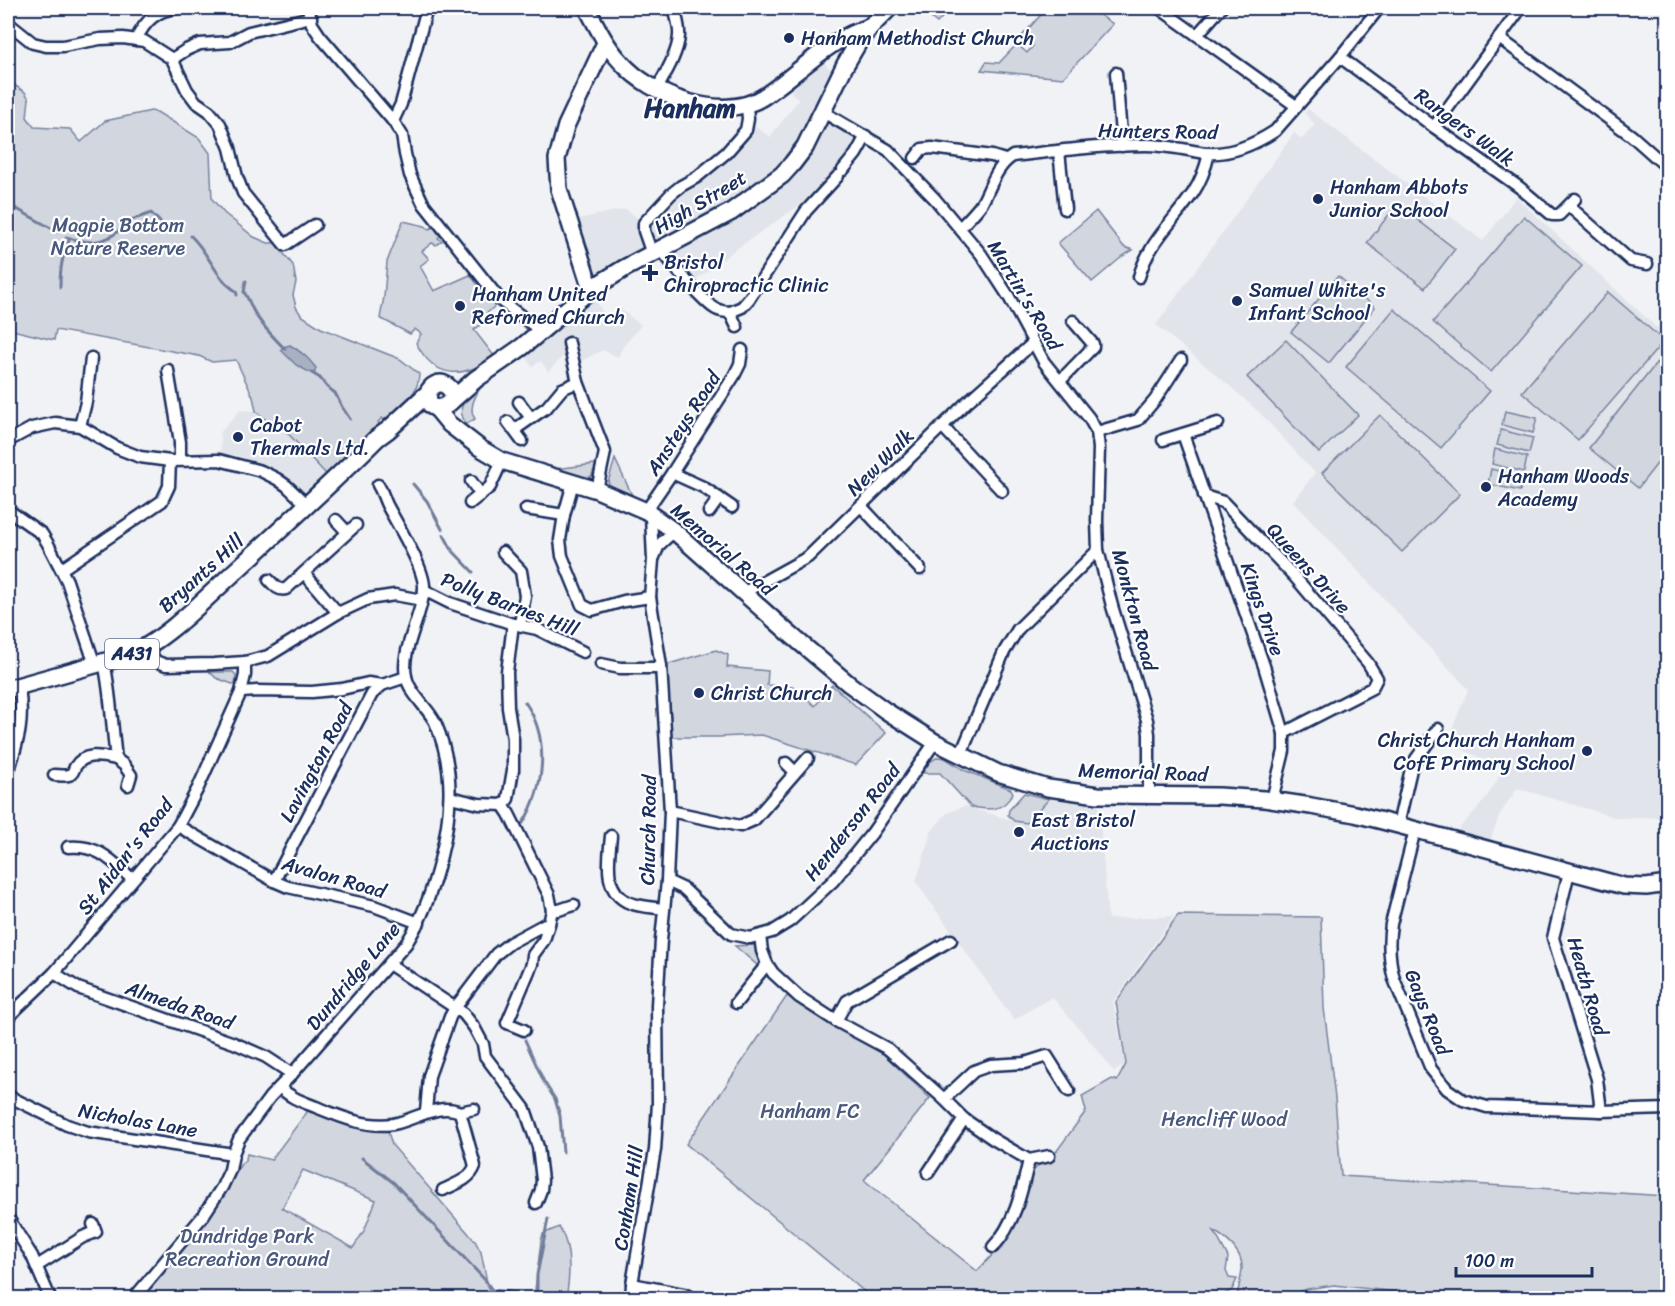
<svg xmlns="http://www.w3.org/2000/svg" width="1675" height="1306" viewBox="0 0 1675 1306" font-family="Sriracha,sans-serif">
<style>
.built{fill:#e1e4ea}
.green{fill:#d2d6df;stroke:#76829e;stroke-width:1.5;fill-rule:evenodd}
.water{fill:#a8b0c2;stroke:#707c9a;stroke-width:1.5}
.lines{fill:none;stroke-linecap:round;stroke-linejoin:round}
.stream{stroke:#707c9a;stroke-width:3}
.street-casing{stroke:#1b2f5e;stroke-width:15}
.secondary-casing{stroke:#1b2f5e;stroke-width:20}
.primary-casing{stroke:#1b2f5e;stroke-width:21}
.street{stroke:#fff;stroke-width:10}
.secondary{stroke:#fff;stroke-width:15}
.primary{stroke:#fff;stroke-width:16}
.poi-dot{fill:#1b2f5e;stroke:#fff;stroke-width:2}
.labels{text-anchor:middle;stroke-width:4.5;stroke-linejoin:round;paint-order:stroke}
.shield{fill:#fff;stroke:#5f6d8e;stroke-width:1.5}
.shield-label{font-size:18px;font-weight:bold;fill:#1b2f5e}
.poi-label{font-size:20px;fill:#1b2f5e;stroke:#fff;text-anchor:start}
.street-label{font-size:20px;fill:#1b2f5e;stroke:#fff}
.park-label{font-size:20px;fill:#49597e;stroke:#fff}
.district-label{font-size:26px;font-weight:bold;fill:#1b2f5e;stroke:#fff}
</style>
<rect width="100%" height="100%" fill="#f1f2f5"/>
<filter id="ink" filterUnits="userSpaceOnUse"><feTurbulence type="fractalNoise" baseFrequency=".0167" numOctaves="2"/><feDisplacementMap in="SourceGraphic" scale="12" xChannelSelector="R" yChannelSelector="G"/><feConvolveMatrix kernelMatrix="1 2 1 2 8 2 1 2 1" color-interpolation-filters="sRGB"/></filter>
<g filter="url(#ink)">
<g class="built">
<path d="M819 58 834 73 815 113 850 134 855 142 846 162 811 201 800 205 772 224 732 252 696 280 659 244 594 274 585 252 577 219 626 209 646 225 665 200 696 180 750 123 770 137 799 99 791 92 797 78Z"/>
<path d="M1308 109 1483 241 1516 197 1657 328 1661 324 1659 310 1667 300V817L1618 818 1517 788 1499 816 1490 841 1456 832 1483 802 1497 781 1501 768 1447 742 1468 689 1293 501 1315 473 1260 413 1225 382 1156 325 1294 133 1302 139 1315 124 1304 113Z"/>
<path d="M595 299 606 318 619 308 641 325 623 347 618 357 603 350 570 367 563 356 548 372 541 361 532 367 524 354 579 307Z"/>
<path d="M240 410 256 411 266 420 280 425 326 474 307 491H303L281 476 255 462 239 456 220 453 221 437 219 434Z"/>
<path d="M1049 799 1099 805 1108 919 1174 916 1113 1002 1125 1064 1114 1072 1100 1053 1052 997 1014 1020 916 882 931 832 947 813 965 806 1014 821 1027 823Z"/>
</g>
<g class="green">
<path d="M919 8H951L937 23Z"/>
<path d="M1047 8H1089L1113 24 1063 78 981 70 986 62 999 63 1017 44 1027 53 1033 46 1022 36Z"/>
<path d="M8 81 25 92 29 99 27 117 34 127 70 129 81 142 105 121 151 111 157 112 199 138 210 153 212 199 224 213 254 237 268 243H275L293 265 296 282 293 295 296 307 301 315 321 328 400 359 419 374C419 395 400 408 386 421L382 418 378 422 380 425 326 474 280 425 266 420 256 411 253 397 236 360 212 362 199 356 56 330 54 340 8 329Z"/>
<path d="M1397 204 1455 249 1425 288 1367 243Z"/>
<path d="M1096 211 1124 247 1133 250 1123 256 1092 282 1058 243Z"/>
<path d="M1524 216 1582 266 1491 372 1433 322Z"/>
<path d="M403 221 425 226 429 229 434 227 440 236 438 238 442 241 436 245 432 243 422 251 429 259 420 266 434 291 470 275 492 302 495 306 486 314 487 320 474 330 495 357C463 378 436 381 416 343L421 334 415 329 410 334 380 318 384 297 387 262Z"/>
<path d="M1338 276 1375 307 1329 363 1291 332Z"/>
<path d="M1608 292 1664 341 1578 440 1522 392Z"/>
<path d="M1394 309 1490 391 1441 448 1346 367Z"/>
<path d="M1286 340 1358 415 1319 453 1247 377Z"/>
<path d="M1667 350V451L1638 488 1589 448Z"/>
<path d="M480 388C475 397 468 409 475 419L466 424C455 407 465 397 480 388Z"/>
<path d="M1505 411 1537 418 1533 433 1502 425Z"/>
<path d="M1380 415 1460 494 1402 552 1322 473Z"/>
<path d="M1501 430 1533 438 1529 453 1497 445Z"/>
<path d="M1495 449 1527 457 1524 472 1492 464Z"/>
<path d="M615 459 632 495 610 485 608 482Z"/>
<path d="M596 464 592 475 588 479H582L554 469Z"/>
<path d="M1491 469 1523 477 1520 491 1488 484Z"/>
<path d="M716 650 728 655 727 667 768 671 767 685 794 687 815 706 832 685 886 733 856 765 762 735 718 737H672L667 667 669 664Z"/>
<path d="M210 672H233L236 675 235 685 216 678Z"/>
<path d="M938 757 945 758 964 770 1011 789 1013 793C1003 812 989 810 971 807L940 773H922L931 761Z"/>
<path d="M1024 793 1049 799 1027 823 1014 821 1008 815 1009 810Z"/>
<path d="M1178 915 1321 917 1324 1008 1335 1098 1341 1176 1667 1196V1298H1484L1474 1294 1466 1298H1429L1389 1291 1334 1285 1307 1289 1279 1298H1237C1238 1289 1241 1279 1242 1269 1243 1252 1227 1239 1214 1231L1228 1257 1226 1271 1229 1278 1237 1279 1232 1290 1218 1298H1167L1166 1296 1158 1298H872L686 1144 787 996 881 1052 930 1098 864 1180 977 1271 1003 1244 1013 1228 1033 1171 1039 1165 1051 1163 1053 1156 1086 1111 1082 1096 1112 1079 1117 1081 1126 1064 1116 1002Z"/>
<path d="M753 945 755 946 759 964 757 965 735 946Z"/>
<path d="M310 1108 387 1128 392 1145 475 1241 481 1252 489 1292 533 1298H141L210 1212 241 1164 246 1159 247 1154 271 1160ZM303 1170 376 1200 364 1231 353 1248 282 1208Z"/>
<path d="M559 1227C572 1247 570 1276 566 1298H534L541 1241 543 1234Z"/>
</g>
<g class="water">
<path d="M290 345C301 352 308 357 316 368L314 375 296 365 281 350 283 347Z"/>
<path d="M1331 1293 1381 1298H1295Z"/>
</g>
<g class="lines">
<g class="stream">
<path d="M8 204 58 232"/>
<path d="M191 236C209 253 216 279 236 291L237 295"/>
<path d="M66 237C82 242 98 245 113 235 120 231 125 224 132 220 138 217 145 216 151 213L163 225"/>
<path d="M246 281 244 292C248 298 250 304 253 310 259 322 275 339 285 349"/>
<path d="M60 287C60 269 62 255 70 238"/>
<path d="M312 373 320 378 327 387 335 393 342 407 350 419"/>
<path d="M413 484 427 501 442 529"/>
<path d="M444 535 452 550 473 572"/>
<path d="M523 823C545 787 550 738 525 702"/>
<path d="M525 1040 544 1082 555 1099 560 1116 563 1152"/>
<path d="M362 1158 394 1183 485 1280 492 1290 536 1295"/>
<path d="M537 1298V1275L548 1219"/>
</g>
<g class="street-casing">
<g id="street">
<path d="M308 8 312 24 320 36 393 121"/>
<path d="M427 8 401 104 393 121 402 135 405 154 410 175 423 203 501 301 541 331"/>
<path d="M1159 8 1296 106"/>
<path d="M8 23 33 43 46 46H63L100 39 123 38 144 41 172 59 187 90 196 102 209 111 220 124 230 148 237 177 243 193 285 245 315 225"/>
<path d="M1197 35 1221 8"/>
<path d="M1499 38 1632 136 1668 168"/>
<path d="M136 40C145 21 156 10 177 8"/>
<path d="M1340 57 1434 127 1519 187 1552 215H1559L1575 199"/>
<path d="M172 59 186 50 200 44 230 42 249 32 311 17"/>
<path d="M1116 73 1122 146"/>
<path d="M657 89C665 74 678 53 679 36 680 27 676 16 674 8"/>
<path d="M823 112 888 150 935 199 981 254 1009 297 1044 362 1089 418 1097 432 1099 448 1097 521 1098 550 1112 606 1147 720 1149 734V796"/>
<path d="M1434 127 1521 8"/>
<path d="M1059 151 1065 209"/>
<path d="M915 158 922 149 932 148 992 156 1005 160"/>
<path d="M843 170 856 154 866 136"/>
<path d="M1569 206 1631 261 1647 264"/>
<path d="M960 228C967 220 976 212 982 203 991 187 996 166 1013 156 1057 151 1101 145 1146 145 1166 145 1186 150 1206 153 1230 155 1255 144 1275 131L1340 57 1379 8"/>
<path d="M661 249C670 262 703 302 716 309 720 311 725 312 730 312"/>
<path d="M652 254 644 231V223L671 194 681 186 697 177 726 153 746 130 748 119 747 106"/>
<path d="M1139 277C1148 243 1174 221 1193 193 1201 181 1206 167 1209 153"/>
<path d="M737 327 730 312 742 307 749 299 806 211 838 176"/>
<path d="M569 343 578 382 605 452 597 490"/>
<path d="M168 370 180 442V460"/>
<path d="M1060 381 1093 347V344L1073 321"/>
<path d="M519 402 531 418"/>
<path d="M508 422 522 441"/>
<path d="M80 426 86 402 91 358"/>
<path d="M942 426 1002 491"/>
<path d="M514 430 547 407 562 389 578 382"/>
<path d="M1097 432 1138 420 1155 400 1181 360"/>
<path d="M1183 434 1264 666 1284 733V751L1272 800"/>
<path d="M1163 440 1218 423"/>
<path d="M8 441 32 428 55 423 80 426 117 448 140 457 170 461 219 460 261 471 277 479 287 486 307 505"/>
<path d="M672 473 703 487 732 507"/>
<path d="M471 481 481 495"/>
<path d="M573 483 564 515 560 540 562 556 582 605 592 610 624 601 650 597"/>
<path d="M1204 496 1223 502 1294 576 1368 663 1377 678 1372 688 1284 733"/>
<path d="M470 503 490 487 502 461"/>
<path d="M861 506 920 569"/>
<path d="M526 509 564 515"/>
<path d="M8 510 42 534 48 544 67 581 95 665"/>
<path d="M646 511 672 473 734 376 740 364 742 350"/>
<path d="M709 512 719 498"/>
<path d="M336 520 347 532"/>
<path d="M503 552 521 571 525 596 520 624"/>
<path d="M654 557 659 545 674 531"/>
<path d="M62 569 162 501 169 486 170 461"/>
<path d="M304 573 338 613"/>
<path d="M269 580C274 585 278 591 286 589L356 525"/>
<path d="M424 590 450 603 513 624 537 629 583 652"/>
<path d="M743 593 808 557 967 402 1033 343"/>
<path d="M148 646 155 661 166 665 214 664 245 662 268 656 338 613 368 599 395 595 422 600"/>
<path d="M104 662C111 694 112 727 116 759L124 765 131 775 128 785"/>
<path d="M601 664 620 668H661"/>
<path d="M241 692 257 691 312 692 342 689 368 683 382 685"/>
<path d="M961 754 1004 652 1018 629 1098 550"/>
<path d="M786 763 795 772"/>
<path d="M8 773C19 738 24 723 19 686"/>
<path d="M54 775C58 775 65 776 69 775 73 774 73 771 75 767 84 752 101 756 116 759"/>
<path d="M450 797 479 804 503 805"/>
<path d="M503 805 509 814 549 895 552 910 549 924 544 940 533 955 532 964 507 1023 524 1030"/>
<path d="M503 805 508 799 513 770V739L508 708 507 672 513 624"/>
<path d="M670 811 740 826 754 820 808 758"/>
<path d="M1398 825 1411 769 1416 759 1438 729"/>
<path d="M178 826 274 881 288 887 374 906 419 923"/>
<path d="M1415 830 1391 924C1388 943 1389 960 1394 979L1431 1069 1447 1089 1463 1100 1487 1107 1601 1111 1668 1109"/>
<path d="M611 836C609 859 602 892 630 903 640 907 653 907 663 909"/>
<path d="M68 847C98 844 112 861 132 879"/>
<path d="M1569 872 1553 938 1597 1079 1601 1111"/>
<path d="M274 881 372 694 382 685 406 677"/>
<path d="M667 881 684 889 731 934 750 938 772 932 790 921 833 881 872 833 935 742"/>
<path d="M552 910H559L574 905"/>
<path d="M760 936 762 951 767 964 773 973 799 997 836 1021 888 1049 944 1099 964 1119 993 1139 1029 1160 1049 1156"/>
<path d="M389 964 463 1013 474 1027 483 1044 485 1056 525 1109 538 1147 542 1180 541 1190 536 1203"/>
<path d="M54 973 78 988 234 1043 266 1057 292 1074"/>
<path d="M736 1003 767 964"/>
<path d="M8 1017 54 973 178 826 198 788 241 692 245 675V662"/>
<path d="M836 1021 847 1001 951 940"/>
<path d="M280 1087C290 1098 303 1102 316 1107 341 1117 366 1128 393 1124 415 1120 438 1102 460 1112L475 1166C470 1180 455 1184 443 1190"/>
<path d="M8 1096 67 1125 88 1132 233 1154"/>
<path d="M944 1099 974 1071 991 1065 1025 1063 1047 1056 1069 1091"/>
<path d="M426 1112 429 1076 450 1017 455 1008 496 954 510 943 545 924H549"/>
<path d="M460 1112 474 1109"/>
<path d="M928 1173 964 1119"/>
<path d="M8 1218 32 1256 50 1298"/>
<path d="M993 1247C1015 1224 1022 1190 1029 1160"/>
<path d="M37 1266 83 1237 96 1232 93 1224"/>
<path d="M632 1284 684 1294 692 1298"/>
<path d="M134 1298 203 1216 222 1187 230 1170 233 1154 239 1139 270 1097 292 1074 406 944C423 917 432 891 440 860 452 813 455 768 435 722 428 708 409 693 406 676 400 651 423 614 424 588 425 569 397 524 387 505 384 499 382 491 378 485"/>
<path d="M631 1298 632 1284 655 1150 658 1103 657 1005 661 940 667 881 670 811 661 666 650 597 653 560 651 515"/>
</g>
</g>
<g class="secondary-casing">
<g id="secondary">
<path d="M587 8C597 27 606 46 621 62 650 96 723 123 763 97 797 75 829 38 870 27"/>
<path d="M591 289 559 189 557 159 566 126 605 43"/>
<path d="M435 407 449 424 480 448 502 461 597 490 646 511 674 531 791 635 849 684 886 711 935 742 998 773 1048 788 1098 795 1219 796 1264 799 1311 806 1355 814 1398 825 1624 886 1646 887 1668 884"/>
</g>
</g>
<g class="primary-casing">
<g id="primary">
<path d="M451 401 476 379 522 347 591 289 625 268 731 212 782 175 792 164 805 147 845 65 859 41 870 27 889 8"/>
<path d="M8 689 129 655C162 643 204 600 230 576 279 531 329 486 377 438L388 430 428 393C431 386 439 380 447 386 467 401 426 423 428 393"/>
</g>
</g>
<use href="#street" class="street"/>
<use href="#secondary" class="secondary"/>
<use href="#primary" class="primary"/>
</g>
</g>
<g class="poi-dot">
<circle cx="789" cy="38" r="6"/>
<circle cx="1318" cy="199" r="6"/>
<path d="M647 264h6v6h6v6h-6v6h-6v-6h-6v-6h6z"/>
<circle cx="1237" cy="301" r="6"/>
<circle cx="460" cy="306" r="6"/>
<circle cx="238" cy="437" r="6"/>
<circle cx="1486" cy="487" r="6"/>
<circle cx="699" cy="693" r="6"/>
<circle cx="1587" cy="751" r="6"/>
<circle cx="1019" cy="832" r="6"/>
</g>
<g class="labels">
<rect class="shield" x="105" y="639" width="54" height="30" rx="4.5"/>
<g class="shield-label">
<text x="132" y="660">A431</text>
</g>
<g class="poi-label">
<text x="801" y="45">Hanham Methodist Church</text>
<text x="1330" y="194">Hanham Abbots<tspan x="1330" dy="23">Junior School</tspan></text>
<text x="664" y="269">Bristol<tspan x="664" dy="23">Chiropractic Clinic</tspan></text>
<text x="1249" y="297">Samuel White's<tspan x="1249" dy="23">Infant School</tspan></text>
<text x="472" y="301">Hanham United<tspan x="472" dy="23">Reformed Church</tspan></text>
<text x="250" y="432">Cabot<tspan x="250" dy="23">Thermals Ltd.</tspan></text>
<text x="1498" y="483">Hanham Woods<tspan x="1498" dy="23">Academy</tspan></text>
<text x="711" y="700">Christ Church</text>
<text x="1575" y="747" text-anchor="end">Christ Church Hanham<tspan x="1575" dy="23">CofE Primary School</tspan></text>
<text x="1031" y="827">East Bristol<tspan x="1031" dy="23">Auctions</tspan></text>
</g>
<g class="street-label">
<text transform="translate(1465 127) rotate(36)" y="7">Rangers Walk</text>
<text transform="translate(1158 131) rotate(1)" y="7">Hunters Road</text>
<text transform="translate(700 202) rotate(-31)" y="7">High Street</text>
<text transform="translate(1025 295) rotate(59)" y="7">Martin's Road</text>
<text transform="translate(683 423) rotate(-57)" y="7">Ansteys Road</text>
<text transform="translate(880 462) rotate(-45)" y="7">New Walk</text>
<text transform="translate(723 549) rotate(41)" y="7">Memorial Road</text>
<text transform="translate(1309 568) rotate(48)" y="7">Queens Drive</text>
<text transform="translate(201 573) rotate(-42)" y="7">Bryants Hill</text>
<text transform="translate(510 604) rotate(21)" y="7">Polly Barnes Hill</text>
<text transform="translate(1263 609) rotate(71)" y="7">Kings Drive</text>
<text transform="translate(1135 610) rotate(75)" y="7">Monkton Road</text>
<text transform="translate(316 762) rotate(-62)" y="7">Lavington Road</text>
<text transform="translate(1143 772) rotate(2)" y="7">Memorial Road</text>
<text transform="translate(852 822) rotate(-52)" y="7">Henderson Road</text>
<text transform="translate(648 830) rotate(-89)" y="7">Church Road</text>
<text transform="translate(125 856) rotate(-52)" y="7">St Aidan's Road</text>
<text transform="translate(334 877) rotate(16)" y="7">Avalon Road</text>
<text transform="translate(353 976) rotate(-50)" y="7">Dundridge Lane</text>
<text transform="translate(1588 986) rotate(74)" y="7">Heath Road</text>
<text transform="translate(180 1005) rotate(19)" y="7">Almeda Road</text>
<text transform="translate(1428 1012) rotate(68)" y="7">Gays Road</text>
<text transform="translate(138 1120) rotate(10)" y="7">Nicholas Lane</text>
<text transform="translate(628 1198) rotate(-81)" y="7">Conham Hill</text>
</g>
<g class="park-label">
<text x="118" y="232">Magpie Bottom<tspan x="118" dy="23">Nature Reserve</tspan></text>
<text x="810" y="1118">Hanham FC</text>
<text x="1224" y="1126">Hencliff Wood</text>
<text x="247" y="1243">Dundridge Park<tspan x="247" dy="23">Recreation Ground</tspan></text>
</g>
<g class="district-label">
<text x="690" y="117">Hanham</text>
</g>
</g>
<rect width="1675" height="1306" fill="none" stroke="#fff" stroke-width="30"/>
<rect x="15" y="15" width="1645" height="1276" fill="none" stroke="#1b2f5e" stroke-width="2" filter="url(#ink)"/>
<path d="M1456 1267v9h136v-9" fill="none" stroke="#1b2f5e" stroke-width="3"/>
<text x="1465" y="1267" font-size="18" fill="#1b2f5e" stroke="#ffffff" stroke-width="4.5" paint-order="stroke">100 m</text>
</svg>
